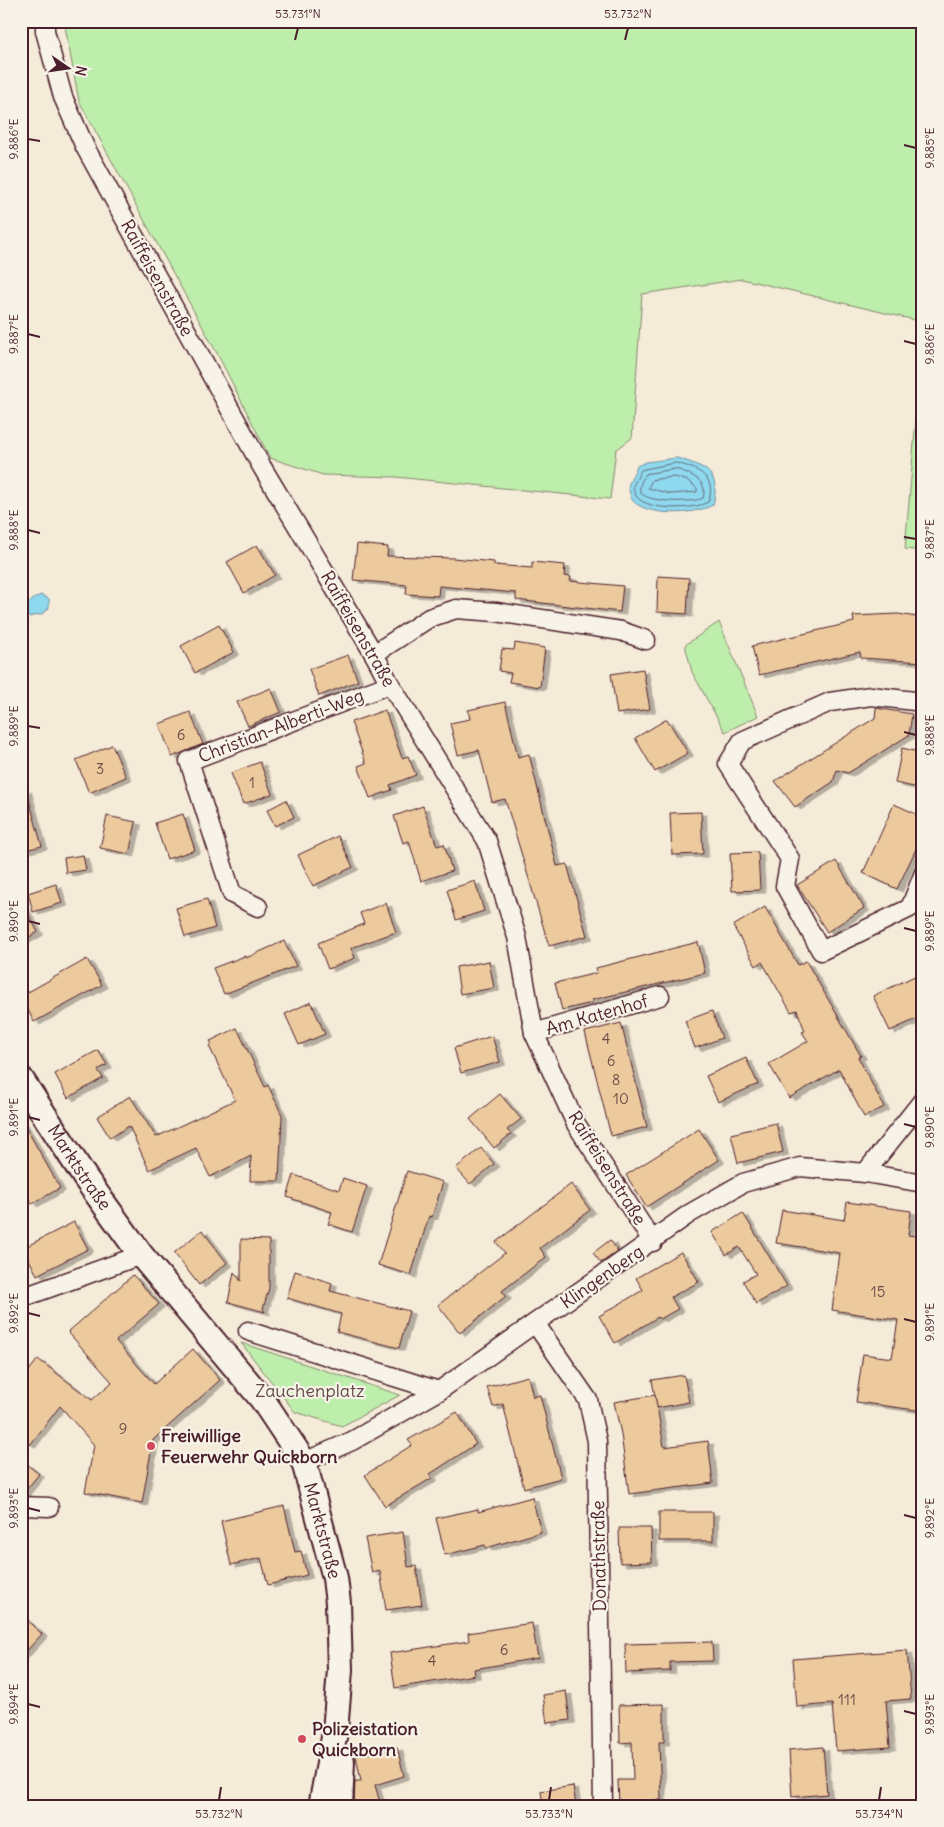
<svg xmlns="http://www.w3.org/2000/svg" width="944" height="1827" viewBox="0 0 944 1827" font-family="Delius,sans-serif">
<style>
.green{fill:#beeeac;stroke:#84866c}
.water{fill:#8ed9ee;stroke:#738fa0}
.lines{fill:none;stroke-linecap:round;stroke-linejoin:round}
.shore{stroke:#656979;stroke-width:1}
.building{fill:#ecca9e;stroke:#4a1f2b;filter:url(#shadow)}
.street-casing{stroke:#4a1f2b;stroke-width:21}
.secondary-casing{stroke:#4a1f2b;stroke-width:28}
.street{stroke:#f7f3e8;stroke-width:18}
.secondary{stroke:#f7f3e8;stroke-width:24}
.ticks{fill:none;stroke:#4a1f2b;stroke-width:2}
.poi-dot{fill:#d1495b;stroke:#f7f3e8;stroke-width:2}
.labels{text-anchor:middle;stroke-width:4.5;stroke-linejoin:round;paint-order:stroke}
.number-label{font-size:15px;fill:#724a48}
.street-label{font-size:18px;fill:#4a1f2b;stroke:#f7f3e8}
.park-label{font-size:18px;fill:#614845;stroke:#f7f3e8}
.poi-label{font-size:18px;font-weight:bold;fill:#4a1f2b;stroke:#f7f3e8;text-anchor:start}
.neatline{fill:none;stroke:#4a1f2b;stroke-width:2}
.ticks-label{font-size:12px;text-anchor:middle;fill:#4a1f2b}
</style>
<defs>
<filter id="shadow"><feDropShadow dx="5.5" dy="3" stdDeviation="0" flood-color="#0004"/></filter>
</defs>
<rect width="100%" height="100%" fill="#f5ebd9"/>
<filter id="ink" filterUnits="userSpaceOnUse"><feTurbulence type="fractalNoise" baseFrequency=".02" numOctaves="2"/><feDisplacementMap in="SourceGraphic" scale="10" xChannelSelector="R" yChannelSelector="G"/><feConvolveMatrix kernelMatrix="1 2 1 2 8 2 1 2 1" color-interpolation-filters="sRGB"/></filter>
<g filter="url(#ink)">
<g class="green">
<path d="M64 21H923V322L742 279 642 294 632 438 616 450 610 499 396 477 323 475 270 458 219 357 79 101Z"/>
<path d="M923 337V551L905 549Z"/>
<path d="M719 622 758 716 725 732 692 672 685 645Z"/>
<path d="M241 1343 400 1395 342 1426 295 1412Z"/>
</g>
<g class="water">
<path d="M677 458C706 467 721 472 713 505 694 515 649 517 633 501 630 497 629 490 628 486L637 466 646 462Z"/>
<path d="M41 595 49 599V608L42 614 29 617 25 610C29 602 33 598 41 595Z"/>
</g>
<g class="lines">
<g class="shore">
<path d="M676 463C697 468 718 477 708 502 694 510 648 511 637 497 634 494 634 489 633 486L641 470Z"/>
<path d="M676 469C690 474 709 480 703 498 693 503 649 503 641 493 637 487 643 479 646 474Z"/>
<path d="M675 477 688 481 697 488V492L671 494 648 488 652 480Z"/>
</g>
</g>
<g class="building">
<path d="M357 544 388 547 387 556 453 558 494 562V565L532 568V562L565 565 564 576 571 577 570 581 623 586 620 612 516 600V593L439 586 438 596 406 594 407 585 353 580Z"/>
<path d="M257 545 275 575 244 593 227 562Z"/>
<path d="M658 576 689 578 687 614 657 612Z"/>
<path d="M898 614 923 618V662L861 658 860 652 759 675 752 646 854 622 853 616Z"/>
<path d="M219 625 234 652 195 673 181 646Z"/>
<path d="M515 643 545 648 540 687 509 682 511 673 499 671 502 649 514 650Z"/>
<path d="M348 655 358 681 319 696 309 669Z"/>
<path d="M643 669 650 709 617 714 611 674Z"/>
<path d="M271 688 281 712 248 726 237 702Z"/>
<path d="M505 702 518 757 529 754 557 866 567 864 587 936 549 946 505 799 492 802 479 750 458 755 450 723 470 719 468 710Z"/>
<path d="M876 708 912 714 909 735 848 773 837 770 833 782 795 807 775 781 875 718Z"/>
<path d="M385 710 402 758 408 756 416 775 390 785 392 790 370 798 358 766 366 763 351 722Z"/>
<path d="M190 712 203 744 172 757 159 724Z"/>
<path d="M667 719 688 753 655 772 635 738Z"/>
<path d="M112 745 126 777 89 793 76 760Z"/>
<path d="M902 748 923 753V789L895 783Z"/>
<path d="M260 762 272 794 243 804 231 773Z"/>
<path d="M26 789 42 846 21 851V790Z"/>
<path d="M286 800 294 817 275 826 267 810Z"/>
<path d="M894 804 923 817V834L897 889 863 873Z"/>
<path d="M423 806 437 846 444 844 452 871 421 881 409 841 403 843 394 816Z"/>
<path d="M701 812 703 854 672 855 670 813Z"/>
<path d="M183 814 195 850 167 859 155 823Z"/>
<path d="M107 816 136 822 129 854 100 848Z"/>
<path d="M338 836 353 867 313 886 298 855Z"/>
<path d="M758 852 760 890 732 891 730 853Z"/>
<path d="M83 855 86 870 66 873 64 858Z"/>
<path d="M836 861 864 908 827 932 797 885Z"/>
<path d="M475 881 484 911 456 920 447 890Z"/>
<path d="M56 884 62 903 33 912 28 893Z"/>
<path d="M207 899 215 928 185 937 176 908Z"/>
<path d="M21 902 38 932 21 942Z"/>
<path d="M386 903 396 932 351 948 355 958 328 969 318 943 364 924 360 913Z"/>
<path d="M765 907 798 965 806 961 861 1056 858 1057 884 1107 864 1117 839 1069 789 1098 769 1064 808 1041 802 1032 805 1031 797 1010 791 1012 762 962 756 966 733 926Z"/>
<path d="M284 941 296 966 224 994 213 968 245 956 246 958Z"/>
<path d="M698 942 705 973 592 1000V1003L562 1010 555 983 597 973 596 968Z"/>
<path d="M87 959 102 985 34 1022 21 996Z"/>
<path d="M489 961 494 988 460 994 456 967Z"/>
<path d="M923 972V1016L890 1031 873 996Z"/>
<path d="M311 1002 325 1034 299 1045 285 1014Z"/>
<path d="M712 1011 722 1038 695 1048 685 1021Z"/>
<path d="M621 1023 647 1127 611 1136 585 1032Z"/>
<path d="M237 1028 265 1087 268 1085 282 1115 279 1181H250L251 1156 210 1177 196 1148 149 1170 129 1126 110 1138 97 1117 130 1096 156 1137 235 1100 209 1046 212 1044 210 1041Z"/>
<path d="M492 1036 500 1062 461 1073 454 1048Z"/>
<path d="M98 1050 107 1065 98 1070 103 1078 68 1098 55 1074Z"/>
<path d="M746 1058 758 1084 718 1102 706 1076Z"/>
<path d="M500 1094 521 1119 507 1130 511 1134 494 1148 470 1119Z"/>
<path d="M21 1119 60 1188 32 1204 21 1184Z"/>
<path d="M776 1123 783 1152 738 1163 731 1134Z"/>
<path d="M699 1129 719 1160 646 1207 626 1175Z"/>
<path d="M481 1148 494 1164 470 1184 456 1168Z"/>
<path d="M407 1171 443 1182 432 1217 429 1216 411 1275 378 1265Z"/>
<path d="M294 1175 339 1190 343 1178 367 1186 352 1232 328 1224 332 1212 287 1197Z"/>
<path d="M571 1184 590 1210 540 1248 546 1257 502 1291 506 1296 460 1333 438 1305 505 1253 496 1242Z"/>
<path d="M847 1202 911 1211 908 1235 923 1237V1411L856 1402 863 1354 892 1358 898 1320 832 1310 840 1253 776 1243 782 1210 844 1220Z"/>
<path d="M743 1213 787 1286 756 1304 743 1281 756 1274 739 1247 726 1255 712 1232Z"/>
<path d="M74 1222 88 1249 37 1275 23 1248Z"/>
<path d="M202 1230 227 1263 199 1285 174 1253Z"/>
<path d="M241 1239 269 1240V1288L263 1309 265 1312 228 1302 234 1272 241 1281Z"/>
<path d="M610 1240 618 1251 601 1263 593 1253Z"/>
<path d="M681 1252 699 1282 671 1297 678 1309 660 1319 658 1317 615 1343 599 1316 643 1290 636 1278Z"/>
<path d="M295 1271 332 1283 330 1291 409 1311 399 1348 337 1332 341 1314 287 1298Z"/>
<path d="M133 1275 159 1304 116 1341 154 1384 193 1349 220 1380 153 1440 142 1503 85 1492 94 1445 60 1406 30 1445 21 1438V1381L38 1359 92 1400 112 1382 68 1332Z"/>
<path d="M684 1375 689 1402 657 1408 652 1380Z"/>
<path d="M528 1376 533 1397 540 1395 561 1478 524 1488 503 1404 493 1407 487 1387Z"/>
<path d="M655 1395 664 1447 708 1441 713 1483 629 1494 621 1434 614 1402Z"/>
<path d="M457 1412 476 1444 430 1474 432 1478 385 1506 365 1475 412 1445 408 1440Z"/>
<path d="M21 1460 39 1474 22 1495H21Z"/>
<path d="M532 1497 541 1532 486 1548 485 1545 445 1555 436 1518 478 1509V1512Z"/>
<path d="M284 1506 295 1552 301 1551 307 1575 268 1585 261 1558 231 1565 221 1521Z"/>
<rect x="659" y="1512" width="54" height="29"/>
<path d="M619 1528H651L652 1562 620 1563Z"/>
<path d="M403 1532 408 1567 416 1566 422 1605 386 1610 380 1571 372 1573 365 1538Z"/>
<path d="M21 1615 42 1634 21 1657Z"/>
<path d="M532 1623 538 1658 474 1669 475 1675 395 1688 390 1653 469 1641 468 1633Z"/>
<path d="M712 1642 713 1661 670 1662V1671L626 1673 625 1644Z"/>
<path d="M907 1650 911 1699 886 1701 890 1747 836 1751 832 1704 797 1707 793 1659Z"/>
<path d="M566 1691 570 1720 547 1723 543 1695Z"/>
<path d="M664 1704V1742H659L661 1800 634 1801V1806H619L618 1780H633L632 1742 620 1743 619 1705Z"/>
<path d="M397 1747 404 1776 375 1785 381 1806H354L355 1781H361L356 1756Z"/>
<path d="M823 1747 827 1794 792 1797 789 1750Z"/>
<path d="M573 1786 576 1806H543L541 1791Z"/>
</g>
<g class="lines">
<g class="street-casing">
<g id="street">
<path d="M45 21V31L63 97 85 147 262 467 374 654 390 684 487 841 517 937 534 1033 576 1124 653 1242"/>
<path d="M374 654 429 618 456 609 496 612 621 631 646 640"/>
<path d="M923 702 871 696 830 702 742 741 728 764 790 859 785 886 821 951 910 908 923 875"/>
<path d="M258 907 232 894 189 761 390 684"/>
<path d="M534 1033 660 996"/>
<path d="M865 1173 923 1100"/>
<path d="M21 1298 141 1255"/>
<path d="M535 1323 588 1400 597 1441 603 1806"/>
<path d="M248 1331 439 1391"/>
<path d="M304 1462 352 1441 439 1391 689 1214 743 1183 800 1167 865 1173 923 1183"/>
<path d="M21 1506 49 1507"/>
</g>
</g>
<g class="secondary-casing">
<g id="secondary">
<path id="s1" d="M21 1079 86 1179 141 1255 262 1399 304 1462 335 1578 338 1603 340 1670 335 1732 321 1806"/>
<path d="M340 1806 342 1761"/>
</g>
</g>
<use href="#street" class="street"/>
<use href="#secondary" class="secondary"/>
</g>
</g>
<path class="ticks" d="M295 40 298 28M625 40 628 28M28 139 40 141M904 145 916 148M28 334 40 337M904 341 916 344M28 530 40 533M904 537 916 539M28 726 40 728M904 732 916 735M28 921 40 924M904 928 916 931M28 1117 40 1120M904 1124 916 1127M28 1313 40 1316M904 1319 916 1322M28 1508 40 1511M904 1515 916 1518M28 1704 40 1707M904 1711 916 1714M219 1800 221 1787M549 1800 551 1787M879 1800 881 1787"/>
<g class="poi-dot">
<circle cx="151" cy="1446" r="5"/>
<circle cx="302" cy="1739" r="5"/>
</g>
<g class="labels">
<g class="number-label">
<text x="181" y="740">6</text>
<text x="100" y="774">3</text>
<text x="252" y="788">1</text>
<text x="606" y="1044">4</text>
<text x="611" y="1066">6</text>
<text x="616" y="1085">8</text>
<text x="621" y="1104">10</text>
<text x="878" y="1297">15</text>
<text x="123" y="1434">9</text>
<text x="504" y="1655">6</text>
<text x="432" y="1666">4</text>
<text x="847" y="1705">111</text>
</g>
<g class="street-label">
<text transform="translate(157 278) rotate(61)" y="6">Raiffeisenstraße</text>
<text transform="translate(358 629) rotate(60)" y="6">Raiffeisenstraße</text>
<text transform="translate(281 726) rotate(-21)" y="6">Christian-Alberti-Weg</text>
<text transform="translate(597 1015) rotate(-16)" y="6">Am Katenhof</text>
<text dy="6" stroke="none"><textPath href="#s1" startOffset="106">Marktstraße</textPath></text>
<text transform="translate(607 1168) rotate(58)" y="6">Raiffeisenstraße</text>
<text transform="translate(602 1277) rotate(-35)" y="6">Klingenberg</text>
<text dy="6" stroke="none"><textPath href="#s1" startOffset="548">Marktstraße</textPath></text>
<text transform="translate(599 1556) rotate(-91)" y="6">Donathstraße</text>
</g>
<g class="park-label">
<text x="310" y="1397">Zauchenplatz</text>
</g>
<g class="poi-label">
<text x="161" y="1442">Freiwillige<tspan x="161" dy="21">Feuerwehr Quickborn</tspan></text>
<text x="312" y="1735">Polizeistation<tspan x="312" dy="21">Quickborn</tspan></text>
</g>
</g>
<rect width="944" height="1827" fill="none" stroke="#f7f3e8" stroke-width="55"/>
<g transform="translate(68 68) rotate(103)" stroke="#f7f3e8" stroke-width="4" paint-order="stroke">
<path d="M0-4L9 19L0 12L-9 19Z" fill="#4a1f2b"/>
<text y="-8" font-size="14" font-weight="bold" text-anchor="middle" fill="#4a1f2b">N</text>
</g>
<rect x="28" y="28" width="888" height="1772" class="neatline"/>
<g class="ticks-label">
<text x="298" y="18">53.731°N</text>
<text x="628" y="18">53.732°N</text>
<text transform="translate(14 139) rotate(-90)" y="4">9.886°E</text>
<text transform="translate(930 148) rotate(-90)" y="4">9.885°E</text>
<text transform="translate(14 334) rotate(-90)" y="4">9.887°E</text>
<text transform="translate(930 344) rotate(-90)" y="4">9.886°E</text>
<text transform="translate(14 530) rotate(-90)" y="4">9.888°E</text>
<text transform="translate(930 539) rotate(-90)" y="4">9.887°E</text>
<text transform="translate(14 726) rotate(-90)" y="4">9.889°E</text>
<text transform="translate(930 735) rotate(-90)" y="4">9.888°E</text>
<text transform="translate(14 921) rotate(-90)" y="4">9.890°E</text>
<text transform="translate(930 931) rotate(-90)" y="4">9.889°E</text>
<text transform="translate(14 1117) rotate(-90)" y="4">9.891°E</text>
<text transform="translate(930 1127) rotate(-90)" y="4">9.890°E</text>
<text transform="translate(14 1313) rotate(-90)" y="4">9.892°E</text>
<text transform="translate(930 1322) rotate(-90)" y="4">9.891°E</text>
<text transform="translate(14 1508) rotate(-90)" y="4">9.893°E</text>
<text transform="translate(930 1518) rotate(-90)" y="4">9.892°E</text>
<text transform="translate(14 1704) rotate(-90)" y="4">9.894°E</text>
<text transform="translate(930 1714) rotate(-90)" y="4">9.893°E</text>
<text x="219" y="1818">53.732°N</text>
<text x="549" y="1818">53.733°N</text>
<text x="879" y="1818">53.734°N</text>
</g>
</svg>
